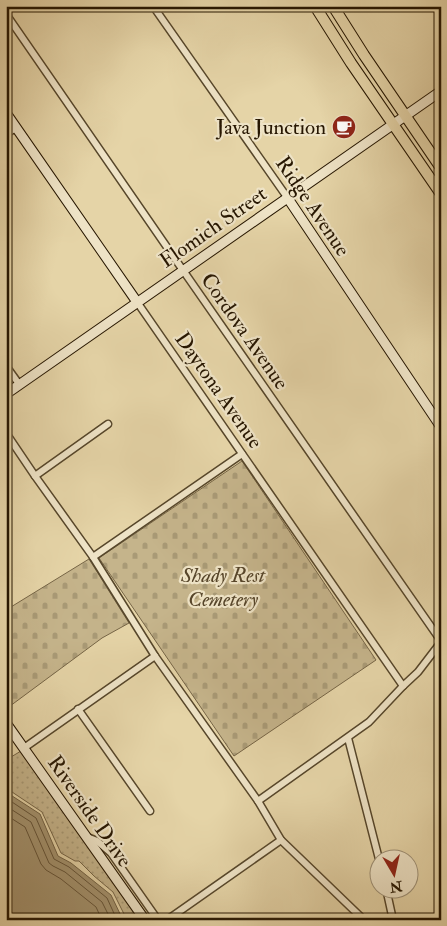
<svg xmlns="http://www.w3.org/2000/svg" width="447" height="926" viewBox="0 0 447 926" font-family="'IM FELL Double Pica',serif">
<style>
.cemetery{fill:url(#cemetery-stones);stroke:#766546}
.park{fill:url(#park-dots);stroke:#766546}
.water{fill:#a4936f;stroke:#726143}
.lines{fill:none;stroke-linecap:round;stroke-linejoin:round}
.shore{stroke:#655438;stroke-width:1}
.street-casing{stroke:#56462a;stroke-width:9}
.secondary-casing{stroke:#261601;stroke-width:11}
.primary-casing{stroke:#261601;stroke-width:12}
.street{stroke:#eee3c6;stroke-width:6}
.secondary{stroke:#eee3c6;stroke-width:9}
.primary{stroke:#e5d4a7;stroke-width:10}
.labels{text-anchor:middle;stroke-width:4.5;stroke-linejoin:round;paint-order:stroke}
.poi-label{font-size:21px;fill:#261601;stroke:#eee3c6;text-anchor:end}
.street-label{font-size:21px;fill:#261601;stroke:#eee3c6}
.park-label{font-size:21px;font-style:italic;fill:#56452a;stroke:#eee3c6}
</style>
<defs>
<pattern id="cemetery-stones" width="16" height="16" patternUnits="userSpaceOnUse" patternTransform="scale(1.25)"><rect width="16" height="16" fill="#c5b48b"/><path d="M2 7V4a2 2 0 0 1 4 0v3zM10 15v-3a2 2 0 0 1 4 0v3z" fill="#a99a76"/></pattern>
<pattern id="park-dots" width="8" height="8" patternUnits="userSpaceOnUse" patternTransform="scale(1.25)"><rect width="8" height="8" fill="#c5b48b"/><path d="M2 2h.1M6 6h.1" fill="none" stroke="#a99a76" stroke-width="1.8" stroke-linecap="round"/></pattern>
</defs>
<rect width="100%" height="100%" fill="#e5d4a7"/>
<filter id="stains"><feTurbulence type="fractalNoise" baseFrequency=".004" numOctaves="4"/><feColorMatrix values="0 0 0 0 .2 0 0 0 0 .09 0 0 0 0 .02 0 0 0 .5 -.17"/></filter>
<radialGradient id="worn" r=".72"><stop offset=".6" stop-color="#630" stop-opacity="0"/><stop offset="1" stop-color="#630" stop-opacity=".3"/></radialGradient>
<g class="cemetery">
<path d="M242 461 376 660 234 756 99 558Z"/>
<path d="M89 559 129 623 102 638 6 709V610Z"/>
</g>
<path class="park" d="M21 751 82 837V839L84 840 141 920H127L113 892 94 876 79 861H75L61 853 42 812 6 788V760Z"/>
<path class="water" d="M6 792 40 814 58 856 71 863 111 895 123 920H6Z"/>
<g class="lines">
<g class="shore">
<path d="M6 798 36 818 54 859 69 867 107 898 117 920"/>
<path d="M6 806 31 822 49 863 53 866 65 872 102 902 111 920"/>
<path d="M6 815 25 827 41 864 46 870 61 879 96 907 102 920"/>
</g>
<g class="street-casing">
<g id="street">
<path d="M153 6 287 197"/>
<path d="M6 14 180 266 441 641"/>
<path d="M6 134 16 128"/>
<path d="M137 302 403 686"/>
<path d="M6 366 19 384"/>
<path d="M6 433 35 476 93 557 155 656 258 801 281 840 364 920"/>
<path d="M35 476 108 424"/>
<path d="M93 557 242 454"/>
<path d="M78 709 150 811"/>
<path d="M348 738 380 863"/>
<path d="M24 748 155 656"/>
<path d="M258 801 369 722 403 686 418 672 441 642"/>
<path d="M87 837 97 841 111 853 158 920"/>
<path d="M386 888 393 920"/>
<path d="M167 920 281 840"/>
</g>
</g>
<g class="secondary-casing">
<g id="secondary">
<path d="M6 113 137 302"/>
<path d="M287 197 441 427"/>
<path d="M6 394 441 91"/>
<path d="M6 723 145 920"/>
</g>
</g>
<g class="primary-casing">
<g id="primary">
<path d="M315 6 351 63 441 194"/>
<path d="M333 6 364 55 441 168"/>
</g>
</g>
<use href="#street" class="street"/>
<use href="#secondary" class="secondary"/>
<use href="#primary" class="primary"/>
</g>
<defs>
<g id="cafe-disc" transform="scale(1.25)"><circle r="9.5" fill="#8f2418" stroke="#eee3c6"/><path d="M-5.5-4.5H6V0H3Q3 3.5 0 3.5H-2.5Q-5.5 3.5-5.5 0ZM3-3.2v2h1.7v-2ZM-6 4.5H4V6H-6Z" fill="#fff"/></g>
</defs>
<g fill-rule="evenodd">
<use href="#cafe-disc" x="344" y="127"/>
</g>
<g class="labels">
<g class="poi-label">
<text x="326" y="134">Java Junction</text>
</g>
<g class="street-label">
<text transform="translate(313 206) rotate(56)" y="7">Ridge Avenue</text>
<text transform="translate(213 227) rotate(-35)" y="7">Flomich Street</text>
<text transform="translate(245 331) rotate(55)" y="7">Cordova Avenue</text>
<text transform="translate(219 390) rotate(55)" y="7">Daytona Avenue</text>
<text transform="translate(90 811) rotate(55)" y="7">Riverside Drive</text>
</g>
<g class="park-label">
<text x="223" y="582">Shady Rest<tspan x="223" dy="24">Cemetery</tspan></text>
</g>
</g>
<rect width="447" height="926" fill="none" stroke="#e5d4a7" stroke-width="25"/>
<rect x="8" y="8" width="432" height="911" fill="none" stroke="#261601" stroke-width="2.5"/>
<rect x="12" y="12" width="422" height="901" fill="none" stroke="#261601"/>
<g transform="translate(394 874) rotate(171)"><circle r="24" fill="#eee3c6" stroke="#9e9177"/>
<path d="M0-4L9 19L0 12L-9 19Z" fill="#8f2418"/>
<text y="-8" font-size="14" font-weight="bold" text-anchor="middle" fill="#261601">N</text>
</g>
<rect width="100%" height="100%" filter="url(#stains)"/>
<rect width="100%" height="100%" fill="url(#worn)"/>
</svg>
